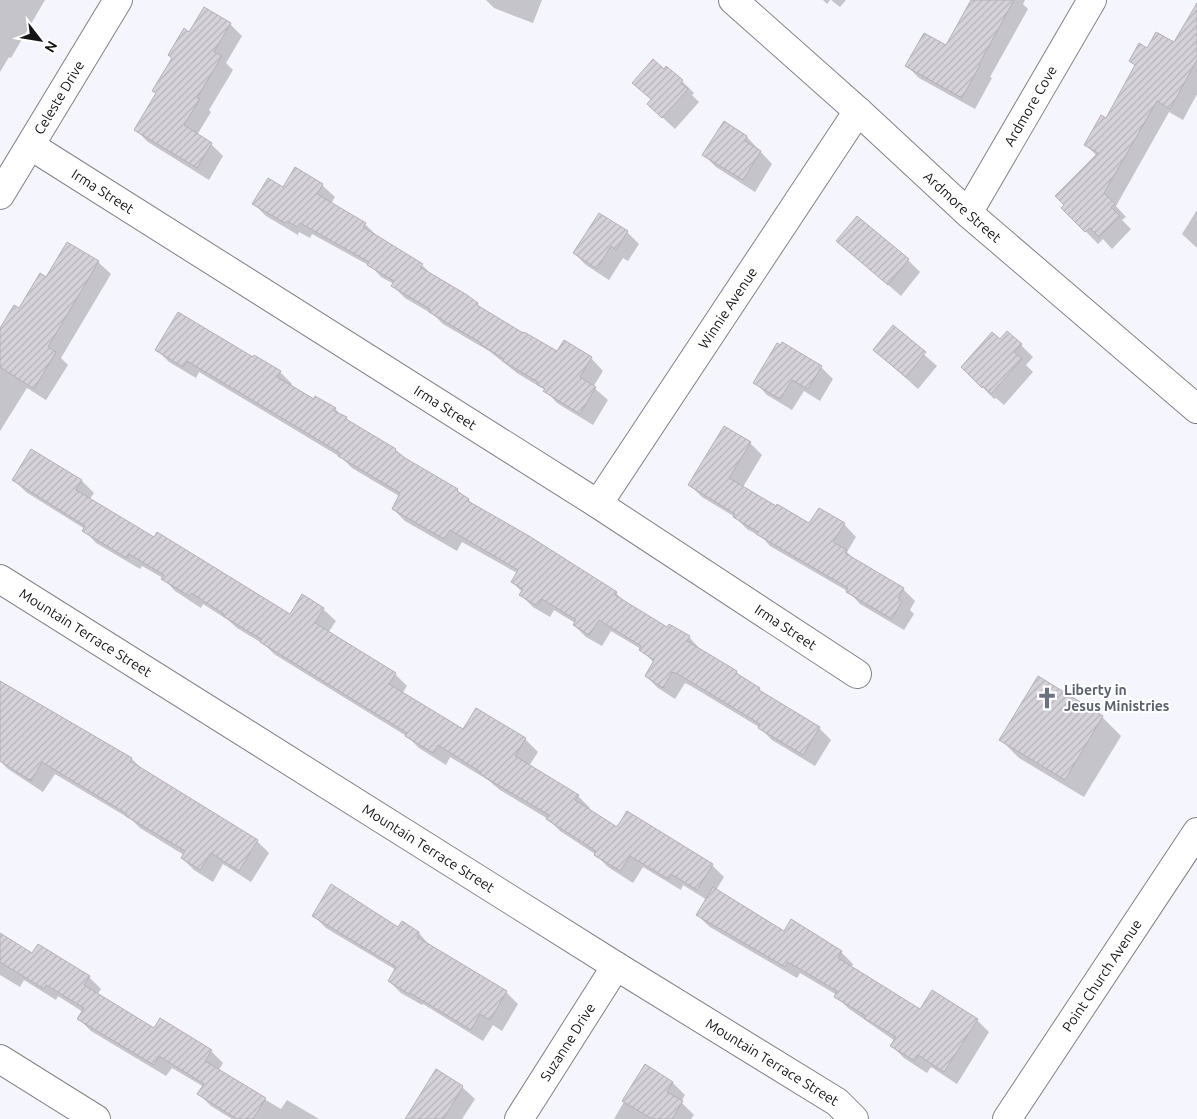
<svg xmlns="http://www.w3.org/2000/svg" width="1197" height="1119" viewBox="0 0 1197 1119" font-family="Ubuntu,sans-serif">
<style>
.shadow{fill:#0003}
.building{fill:url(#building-hatch);stroke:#b4b1b8}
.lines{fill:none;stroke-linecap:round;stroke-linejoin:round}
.street-casing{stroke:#808087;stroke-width:30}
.secondary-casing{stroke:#808087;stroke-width:30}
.street{stroke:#fff;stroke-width:28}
.secondary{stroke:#fff;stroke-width:28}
.labels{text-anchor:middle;stroke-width:4;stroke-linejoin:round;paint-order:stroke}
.street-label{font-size:14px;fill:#151517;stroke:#fff}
.worship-label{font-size:14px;font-weight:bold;fill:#5b616d;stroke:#fff;text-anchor:start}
</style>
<defs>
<pattern id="building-hatch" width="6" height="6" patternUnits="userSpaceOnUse" patternTransform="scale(1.25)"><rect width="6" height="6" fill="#d5d2d9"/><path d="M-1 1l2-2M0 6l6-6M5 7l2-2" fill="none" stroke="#b6b3ba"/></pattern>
</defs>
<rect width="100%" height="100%" fill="#f5f5fd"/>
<g class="shadow">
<path d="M0 0H45L11 58 9 57 0 72Z"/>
<path d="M486 0H542L533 23 494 8Z"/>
<path d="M823 0H830L827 4Z"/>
<path d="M831 0H846L840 7Z"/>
<path d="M972 0H1025L1023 4 1028 9 990 77 992 78 975 109 919 78 907 66 946 47Z"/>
<path d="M1197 6V94L1183 120 1169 112 1116 206 1126 217 1122 220 1131 229 1112 249 1103 239 1098 244 1063 208 1097 156 1085 144 1106 119 1136 66 1131 61 1147 49 1174 44Z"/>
<path d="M230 24 242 36 226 63 233 70 209 110 211 112 197 135 211 144 223 156 209 180 148 142 136 130Z"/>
<path d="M664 71 682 81 694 93 692 95 699 102 675 129 661 116 652 100Z"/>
<path d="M724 123 747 137 772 164 755 192 716 167 703 154Z"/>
<path d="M295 169 322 185 335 197 331 204 365 224 377 236 422 265 433 276 467 296 485 311 557 353 591 358 603 371 593 387 608 400 593 425 557 403 545 390 517 373 489 351 443 324 434 315 405 298 393 286 394 284 381 277 372 267 312 234 310 238 299 232 298 235 266 216 254 204 283 188Z"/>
<path d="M1197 210V248L1182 234Z"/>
<path d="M627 232 639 244 628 261 623 258 609 280 586 265 574 253Z"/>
<path d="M838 241 908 260 920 272 901 296Z"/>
<path d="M68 244 98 262 111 274 61 358 68 365 46 400 27 388 0 431V330L47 279Z"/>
<path d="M893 327 937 366 918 389 874 350Z"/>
<path d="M1000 341 1021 345 1033 357 1026 365 1033 372 1004 405 996 398 994 399 963 367Z"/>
<path d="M157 350 253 358 280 372 292 384 291 386 314 400 335 409 350 423 395 450 405 459 457 490 475 506 616 593 626 603 667 628 689 637 701 650 736 672 764 694 819 728 831 740 815 766 772 740 759 727 691 686 685 683 675 699 658 688 646 676 654 663 641 649 611 631 602 646 586 637 574 625 575 623 554 610 550 617 533 607 521 595 522 592 512 582 517 573 462 542 457 551 405 521 393 509 399 496 352 468 342 458 199 372 196 378 169 362Z"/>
<path d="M821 367 833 379 820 401 804 391 792 410 767 395 755 382Z"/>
<path d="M750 443 762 455 743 487 810 525 819 509 844 524 856 537 847 552 856 561 903 589 915 601 910 610 914 614 904 630 860 604 849 592 770 546 763 538 747 529 735 517 702 497 690 485Z"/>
<path d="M32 450 82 481 94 493 89 500 154 539 290 615 302 596 323 609 336 621 328 633 395 674 407 686 402 694 463 731 476 709 525 739 538 752 529 766 578 796 590 808 589 810 617 828 712 865 724 877 716 890 785 932 841 952 853 964 851 968 921 1011 977 1020 989 1032 957 1084 931 1067 927 1073 904 1058 892 1046 895 1041 848 1008 836 996 837 995 800 973 797 978 710 927 697 915 707 900 683 885 681 890 643 867 633 883 608 867 595 854 560 831 548 819 500 790 488 780 450 757 446 765 419 748 408 737 274 654 265 645 237 628 228 620 203 604 201 608 175 591 163 578 142 566 140 569 96 543 84 530 85 529 26 492 14 480Z"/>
<path d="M1038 678 1102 717 1121 736 1084 797 1019 758 1001 740Z"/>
<path d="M0 681 132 759 143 770 257 841 269 853 251 882 223 864 213 882 194 870 182 858 184 855 140 828 132 820 55 774 43 792 8 769 0 761Z"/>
<path d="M314 916 398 929 402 923 419 933 430 946 506 992 518 1004 502 1031 493 1025 483 1041 423 1004 422 1005 401 993 389 981 396 970 326 928Z"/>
<path d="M0 934 32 954 89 977 101 989 97 995 154 1030 211 1051 223 1063 218 1071 281 1109 287 1100 319 1119H232L211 1106 199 1094 204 1087 172 1068 166 1076 91 1031 79 1019 83 1012 58 996 56 1000 24 980 20 987 0 975Z"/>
<path d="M645 1066 673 1083 685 1095 681 1102 694 1115 691 1119H614Z"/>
<path d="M462 1087 475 1099 462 1119H408Z"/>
</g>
<g class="building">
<path d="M971 0H1014L979 64 980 65 962 98 905 66 924 33 946 45Z"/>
<path d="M1197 3V60L1170 109 1157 101 1104 193 1115 204 1111 207 1120 216 1099 237 1090 228 1085 232 1061 208 1064 205 1055 196 1098 153 1084 145 1101 115 1106 118 1135 65 1129 61 1139 43 1147 48 1156 32 1174 42Z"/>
<path d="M204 7 231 23 214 52 222 56 197 98 200 99 184 125 212 143 197 168 134 130 156 93 152 91 172 58 168 55 184 28 189 32Z"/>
<path d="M653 59 664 69 666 66 683 80 681 83 688 89 662 118 647 104 651 99 632 83Z"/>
<path d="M724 121 747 136 745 141 761 151 743 180 702 155Z"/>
<path d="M295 167 323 184 317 194 366 223 363 227 423 264 420 267 467 295 478 303 477 305 523 333 524 332 557 351 564 340 592 357 580 377 596 387 580 414 543 391 545 389 537 384 538 382 503 361 504 359 480 344 481 343 429 312 430 309 391 286 394 281 367 265 369 262 300 223 297 227 287 221 285 223 252 204 268 178 283 187Z"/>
<path d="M599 213 628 231 616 250 611 246 597 269 573 253Z"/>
<path d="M857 216 909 259 888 285 836 241Z"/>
<path d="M67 242 99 261 48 347 56 352 34 389 0 367V328L14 305 19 308 40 273 46 277Z"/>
<path d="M178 312 253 357 254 355 281 371 277 377 314 399 315 396 336 408 334 411 347 417 346 419 396 449 395 450 405 458 458 489 457 491 469 499 468 501 529 536 617 592 615 595 667 627 669 624 690 636 687 641 737 671 736 673 760 688 759 690 820 727 803 755 758 728 760 724 678 674 672 672 663 688 645 676 654 660 639 650 641 646 599 620 589 635 573 625 576 620 542 599 537 606 519 595 523 589 511 582 518 570 450 530 444 539 392 509 400 493 338 456 340 453 187 361 183 367 155 350Z"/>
<path d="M893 325 926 352 906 377 873 350Z"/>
<path d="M1007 331 1022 344 1014 352 1022 359 991 394 983 386 982 388 961 367 992 332 1000 339Z"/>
<path d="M782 342 822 366 808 389 792 380 780 399 753 383 777 343 781 345Z"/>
<path d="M724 426 751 442 729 478 776 506 777 504 809 523 819 508 845 523 833 542 847 550 845 553 904 588 898 598 902 601 892 619 846 592 848 588 756 534 758 532 733 517 735 514 688 485Z"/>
<path d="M31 449 82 480 76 490 154 537 157 532 290 614 302 594 324 608 315 623 396 673 389 684 463 729 476 708 526 738 515 756 579 795 575 800 617 827 627 811 713 864 697 890 671 874 668 879 630 856 620 871 594 855 596 851 546 819 549 815 486 778 479 772V771L438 745 433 753 405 736 407 733 260 642 261 639 223 616 224 614 191 593 189 596 161 579 164 575 129 554 127 558 82 531 85 526 12 480Z"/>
<path d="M1038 676 1103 716 1065 780 999 740Z"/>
<path d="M0 681 132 758 130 761 258 840 239 871 211 853 200 870 181 858 185 851 126 816 127 814 42 762 31 781 0 761Z"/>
<path d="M331 884 398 927 402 921 419 932 417 937 507 991 490 1020 480 1014 471 1030 410 993 409 994 388 981 396 967 312 916Z"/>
<path d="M713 887 784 931 791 919 842 951 838 958 920 1009 932 990 978 1019 944 1072 918 1055 915 1061 890 1046 896 1037 864 1018 866 1016 834 997 837 991 788 962 785 967 696 915Z"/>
<path d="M0 933 32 953 38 944 90 976 84 985 154 1028 160 1018 212 1050 205 1061 266 1098 253 1119H237L197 1094 204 1084 159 1056 154 1065 77 1019 84 1008 46 985 44 989 0 962Z"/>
<path d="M645 1064 673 1082 667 1092 683 1101 672 1119H652L622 1101Z"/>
<path d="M436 1069 463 1086 457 1097 443 1119H405Z"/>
</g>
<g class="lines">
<g class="street-casing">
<g id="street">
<path id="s1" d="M733 0 858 111 968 213 1197 409"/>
<path id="s2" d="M31 146 598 504 857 674"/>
<path id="s3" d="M0 195 118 0"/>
<path id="s4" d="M968 213 1092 0"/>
<path id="s5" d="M598 504 858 111"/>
<path d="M0 1059 96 1119"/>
<path id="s6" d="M519 1119 616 966"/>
<path id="s7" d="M1007 1119 1197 832"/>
</g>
</g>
<g class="secondary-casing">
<g id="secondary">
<path id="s8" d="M0 579 616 966 837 1102 854 1119"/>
</g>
</g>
<use href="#street" class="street"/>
<use href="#secondary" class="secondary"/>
</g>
<defs>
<g id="church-bare" transform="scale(1.725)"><path d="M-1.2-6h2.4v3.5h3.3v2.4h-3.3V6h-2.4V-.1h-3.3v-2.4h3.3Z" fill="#6b7280" stroke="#fff" stroke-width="2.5" paint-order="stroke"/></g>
</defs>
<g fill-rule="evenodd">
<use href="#church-bare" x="1047" y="698"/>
</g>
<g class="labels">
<g class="street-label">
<text dy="5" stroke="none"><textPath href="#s3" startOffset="114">Celeste Drive</textPath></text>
<text dy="5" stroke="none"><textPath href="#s4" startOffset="124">Ardmore Cove</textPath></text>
<text dy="5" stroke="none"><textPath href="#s2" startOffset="85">Irma Street</textPath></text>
<text dy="5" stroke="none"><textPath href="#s1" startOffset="309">Ardmore Street</textPath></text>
<text dy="5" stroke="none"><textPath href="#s5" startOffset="235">Winnie Avenue</textPath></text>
<text dy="5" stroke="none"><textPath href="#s2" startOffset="490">Irma Street</textPath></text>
<text dy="5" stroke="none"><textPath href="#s2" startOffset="895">Irma Street</textPath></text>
<text dy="5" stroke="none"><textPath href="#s8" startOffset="101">Mountain Terrace Street</textPath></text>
<text dy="5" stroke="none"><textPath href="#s8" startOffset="506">Mountain Terrace Street</textPath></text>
<text dy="5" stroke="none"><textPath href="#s7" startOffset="172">Point Church Avenue</textPath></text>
<text dy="5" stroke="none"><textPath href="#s6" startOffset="91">Suzanne Drive</textPath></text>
<text dy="5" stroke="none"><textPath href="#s8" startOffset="911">Mountain Terrace Street</textPath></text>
</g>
<g class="worship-label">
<text x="1064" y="695">Liberty in<tspan x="1064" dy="16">Jesus Ministries</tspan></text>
</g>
</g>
<g transform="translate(40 40) rotate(121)" stroke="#ffffff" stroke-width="4" paint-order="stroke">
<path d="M0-4L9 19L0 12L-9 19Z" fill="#151517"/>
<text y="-8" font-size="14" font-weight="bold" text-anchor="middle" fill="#151517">N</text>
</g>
</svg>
